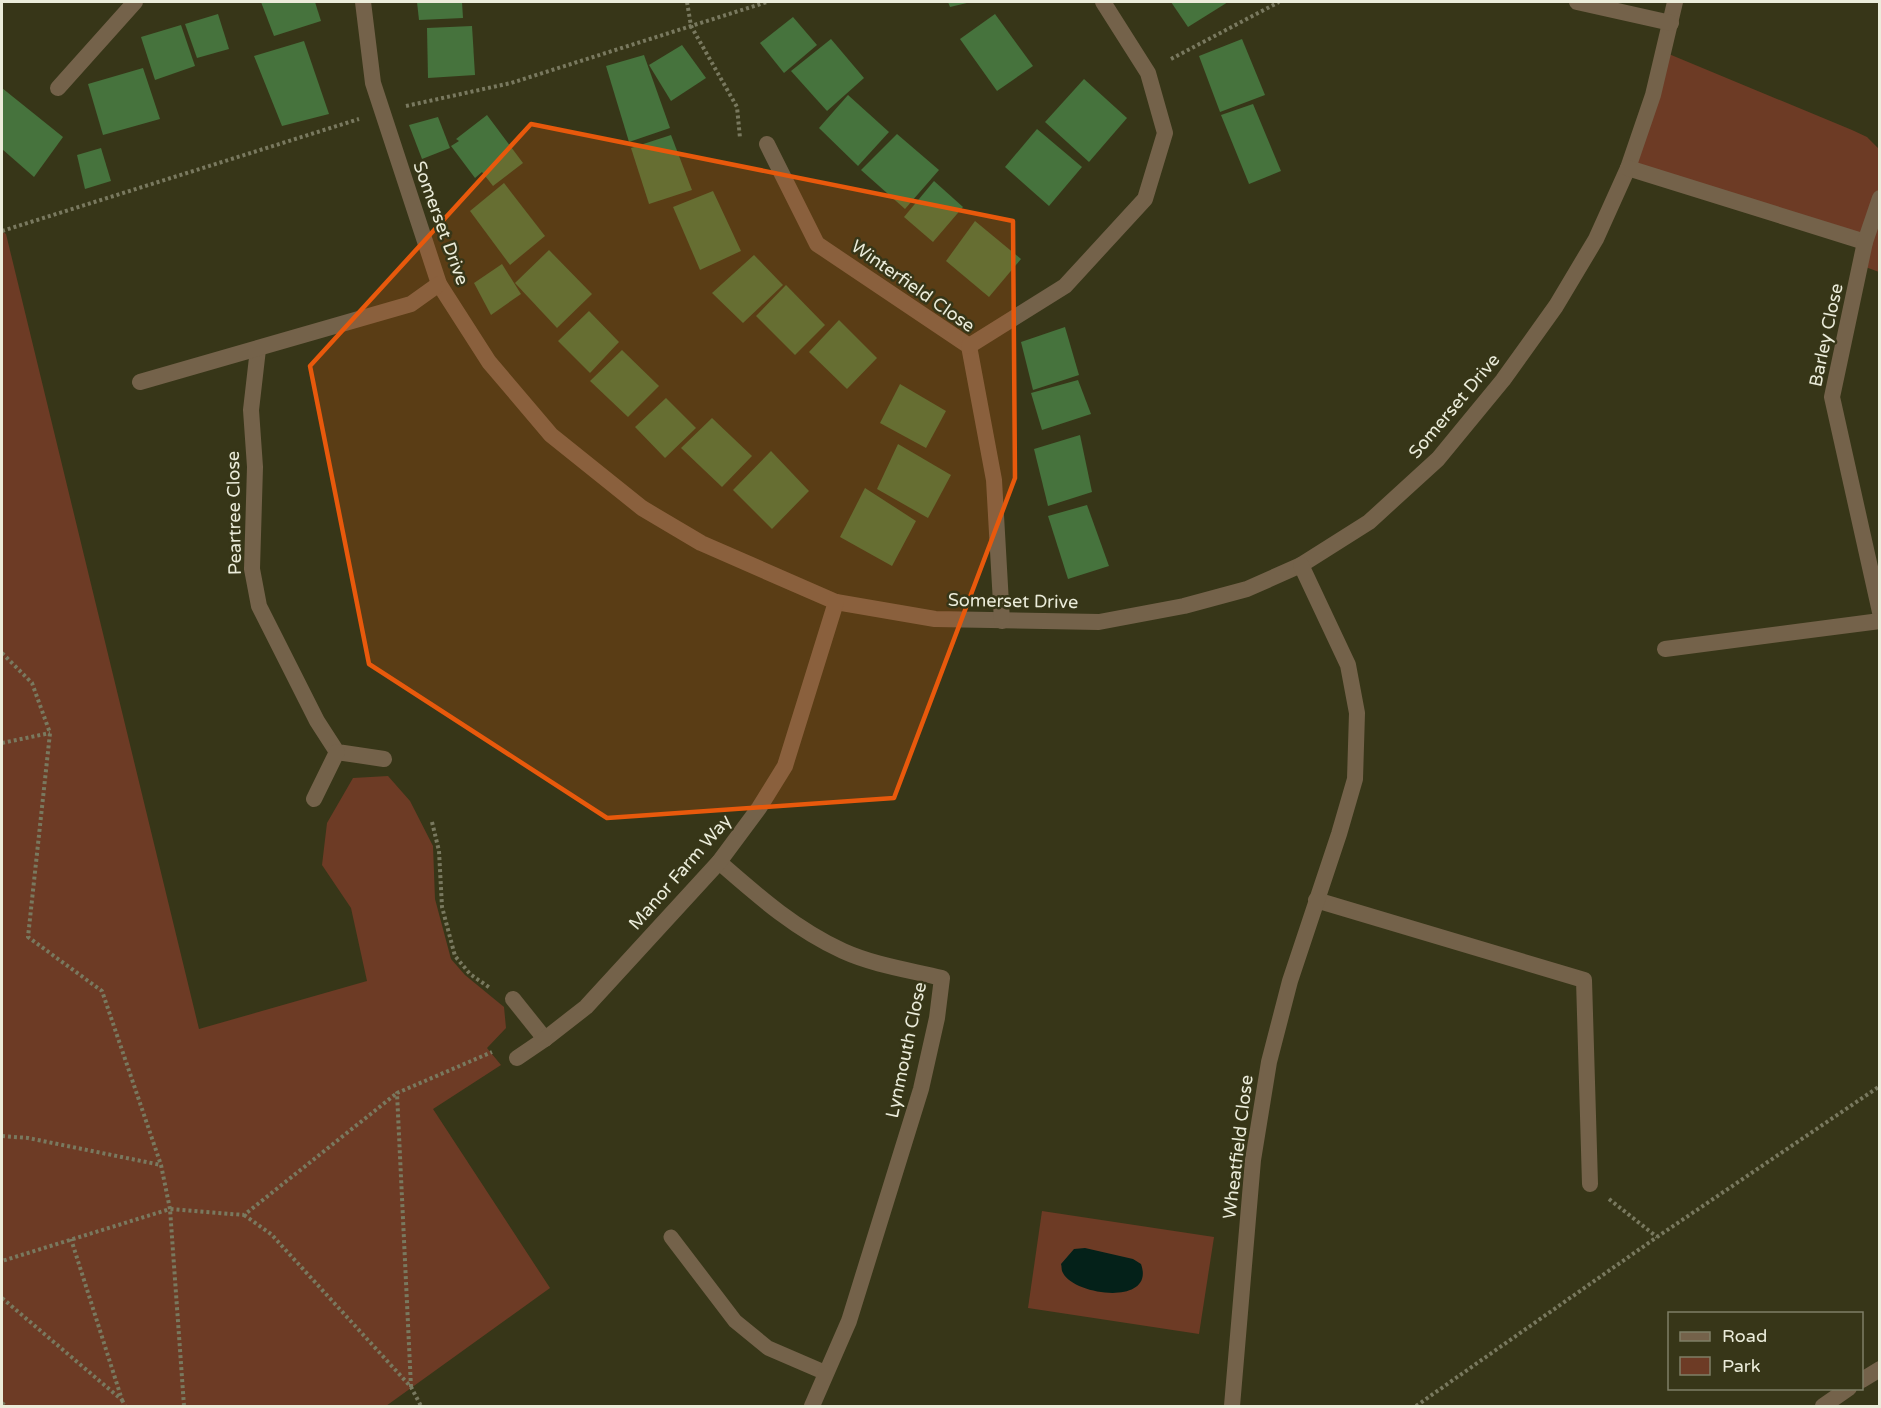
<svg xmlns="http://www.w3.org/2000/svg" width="1881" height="1408" viewBox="0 0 1881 1408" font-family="'Varela Round',sans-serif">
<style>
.green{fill:#6d3b25}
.water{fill:#042119}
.building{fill:#46733d}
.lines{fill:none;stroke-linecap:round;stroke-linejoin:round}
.path{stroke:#79795f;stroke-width:4;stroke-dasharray:3 3;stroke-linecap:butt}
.service{stroke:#74624a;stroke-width:15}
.minor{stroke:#74624a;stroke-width:16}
.marked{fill:#e8590c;fill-opacity:0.2;stroke:#e8590c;stroke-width:4.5;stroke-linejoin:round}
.labels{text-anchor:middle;stroke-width:5;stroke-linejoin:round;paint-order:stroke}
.street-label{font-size:18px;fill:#ebecda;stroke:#373618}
</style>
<rect width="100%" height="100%" fill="#373618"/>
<g class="green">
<path d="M1664 52 1852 130 1867 137 1879 149V272L1860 265 1865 243 1628 168Z"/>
<path d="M2 231 6 234 199 1029 367 981 351 908 322 865 327 823 353 778 388 776 410 801 433 846 435 899 451 959 465 975 504 1007 506 1028 487 1048 501 1065 433 1109 550 1288 386 1406H2Z"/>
<path d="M1042 1211 1214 1237 1199 1334 1028 1308Z"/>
</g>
<path class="water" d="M1085 1248 1133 1259 1141 1264C1156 1306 1075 1296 1063 1273 1061 1270 1062 1267 1061 1264L1074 1249Z"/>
<g class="building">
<path d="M261 2H315L321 21 274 36Z"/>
<path d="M417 2H462L463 18 419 20Z"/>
<path d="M948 2H971L950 7Z"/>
<path d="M1171 2H1228L1188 27Z"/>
<path d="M218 14 229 49 197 58 185 24Z"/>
<path d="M995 14 1033 66 997 91 960 39Z"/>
<path d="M793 17 817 45 784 73 760 43Z"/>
<path d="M181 25 195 66 155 80 141 37Z"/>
<path d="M472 26 475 75 428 78 427 28Z"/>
<path d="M831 39 864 78 827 111 791 71Z"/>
<path d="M1242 39 1265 95 1220 112 1199 56Z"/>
<path d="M304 41 329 114 282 126 254 56Z"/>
<path d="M682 45 706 78 671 101 649 65Z"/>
<path d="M644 55 670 128 629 142 606 66Z"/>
<path d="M143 68 160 119 103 135 88 84Z"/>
<path d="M1084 79 1127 118 1089 162 1045 122Z"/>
<path d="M2 88 63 137 34 177 2 149Z"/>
<path d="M848 95 889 132 858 166 819 128Z"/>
<path d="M1253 104 1281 171 1249 184 1221 115Z"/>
<path d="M487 115 523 163 493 186 482 172 475 178 451 146 459 141 456 139Z"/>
<path d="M438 117 450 148 422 159 409 125Z"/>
<path d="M1037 129 1082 167 1049 206 1005 167Z"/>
<path d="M897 134 939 170 905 209 861 170Z"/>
<path d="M671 135 692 190 649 204 631 148Z"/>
<path d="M101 148 111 181 85 189 77 155Z"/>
<path d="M934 181 963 207 933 242 904 217Z"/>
<path d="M504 183 545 236 510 265 470 211Z"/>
<path d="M713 191 741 251 700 270 673 207Z"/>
<path d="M975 221 1021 259 989 297 946 261Z"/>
<path d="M549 250 592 294 557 328 515 283Z"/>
<path d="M754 255 783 285 743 323 712 293Z"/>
<path d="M502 264 521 294 491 315 474 283Z"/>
<path d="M786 285 825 325 795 355 756 316Z"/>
<path d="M589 311 619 342 590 373 558 341Z"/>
<path d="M839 320 877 358 847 389 809 352Z"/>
<path d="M1065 327 1079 375 1033 390 1021 342Z"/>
<path d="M622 350 659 386 628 417 590 381Z"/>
<path d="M1078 380 1091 414 1042 430 1031 393Z"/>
<path d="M900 384 946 411 926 448 880 423Z"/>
<path d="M666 398 696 428 665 458 635 427Z"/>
<path d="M712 418 752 456 722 487 681 448Z"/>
<path d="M1080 435 1092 492 1048 506 1034 449Z"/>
<path d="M898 444 951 475 928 518 877 489Z"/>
<path d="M771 451 809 491 772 529 733 490Z"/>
<path d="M865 488 916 521 892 566 840 537Z"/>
<path d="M1087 505 1109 566 1068 579 1048 516Z"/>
</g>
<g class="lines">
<g class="path">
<path d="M687 2 691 26 737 107 740 138"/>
<path d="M1171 59 1279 2"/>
<path d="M406 106 511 83 767 2"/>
<path d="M2 231 359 119"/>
<path d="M2 653 32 683 50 733 28 937 102 991 161 1165 170 1209 2 1261"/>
<path d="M2 743 50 733"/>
<path d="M432 822 439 851 442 907 455 956 470 974 490 988"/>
<path d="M2 1136 28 1138 161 1165"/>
<path d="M1609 1199 1657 1237"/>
<path d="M244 1215 271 1234 411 1387 421 1406"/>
<path d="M2 1298 122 1400 71 1239"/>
<path d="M411 1387 397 1093 492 1052"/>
<path d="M122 1400 125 1406"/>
<path d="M2 1403 6 1406"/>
<path d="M184 1406 170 1209 244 1215 397 1093"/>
<path d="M1416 1406 1657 1237 1880 1086"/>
</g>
<path class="service" d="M671 1237 735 1321 768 1348 826 1373"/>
<g class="minor">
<path d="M363 2 373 83 439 284 489 362 551 435 642 508 701 543 836 602 935 619 1099 622 1184 606 1247 589 1301 565 1369 522 1438 459 1503 380 1556 306 1596 239 1628 168 1653 95 1675 2"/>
<path d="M1577 2 1671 23"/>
<path d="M58 88 135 2"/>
<path d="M767 144 817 244 969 346 994 480 1002 621"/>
<path d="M1628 168 1865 242"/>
<path d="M1880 198 1865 242 1832 397 1880 612"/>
<path d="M969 346 1065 286 1145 199 1165 133 1148 73 1103 2"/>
<path d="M258 349 251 410 255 467 252 569 259 606 317 721 337 752 384 759"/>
<path d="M140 382 411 304 439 284"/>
<path d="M1665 649 1880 621"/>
<path d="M314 799 337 752"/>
<path d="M719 862C758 896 795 929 843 951 874 965 909 970 942 978L937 1018 921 1089 849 1321 812 1406"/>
<path d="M1316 900 1584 980 1590 1184"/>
<path d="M513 999 545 1039"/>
<path d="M517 1058 545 1039 586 1007 719 862 759 808 785 766 836 602"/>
<path d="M1862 1380 1880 1369"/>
<path d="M1232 1406 1253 1160 1269 1062 1290 981 1339 834 1355 779 1357 713 1348 665 1301 565"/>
<path d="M1823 1406 1849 1388"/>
</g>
</g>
<path class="marked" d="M531 124 1013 221 1015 478 894 798 607 818 369 664 310 366Z"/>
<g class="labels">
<g class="street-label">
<text transform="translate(441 223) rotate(70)" y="6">Somerset Drive</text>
<text transform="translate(913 286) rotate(35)" y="6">Winterfield Close</text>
<text transform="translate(1826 335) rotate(-78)" y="6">Barley Close</text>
<text transform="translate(1454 406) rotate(-50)" y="6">Somerset Drive</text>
<text transform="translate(234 513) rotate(-91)" y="6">Peartree Close</text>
<text transform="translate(1013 601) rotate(1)" y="6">Somerset Drive</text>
<text transform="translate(680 872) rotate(-49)" y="6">Manor Farm Way</text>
<text transform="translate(906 1050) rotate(-78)" y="6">Lynmouth Close</text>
<text transform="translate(1238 1147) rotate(-83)" y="6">Wheatfield Close</text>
</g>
</g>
<rect width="1881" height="1408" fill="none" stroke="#ebecda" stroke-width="6"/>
<rect x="1668" y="1312" width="195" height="78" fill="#373618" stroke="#7f7f66" stroke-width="1.5"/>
<rect x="1680" y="1332" width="30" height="9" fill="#74624a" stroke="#7f7f66" stroke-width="1.5"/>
<text x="1722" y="1342" font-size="18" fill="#ebecda">Road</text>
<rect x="1680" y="1357" width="30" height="18" fill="#6d3b25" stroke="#7f7f66" stroke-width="1.5"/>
<text x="1722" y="1372" font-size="18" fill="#ebecda">Park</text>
</svg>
